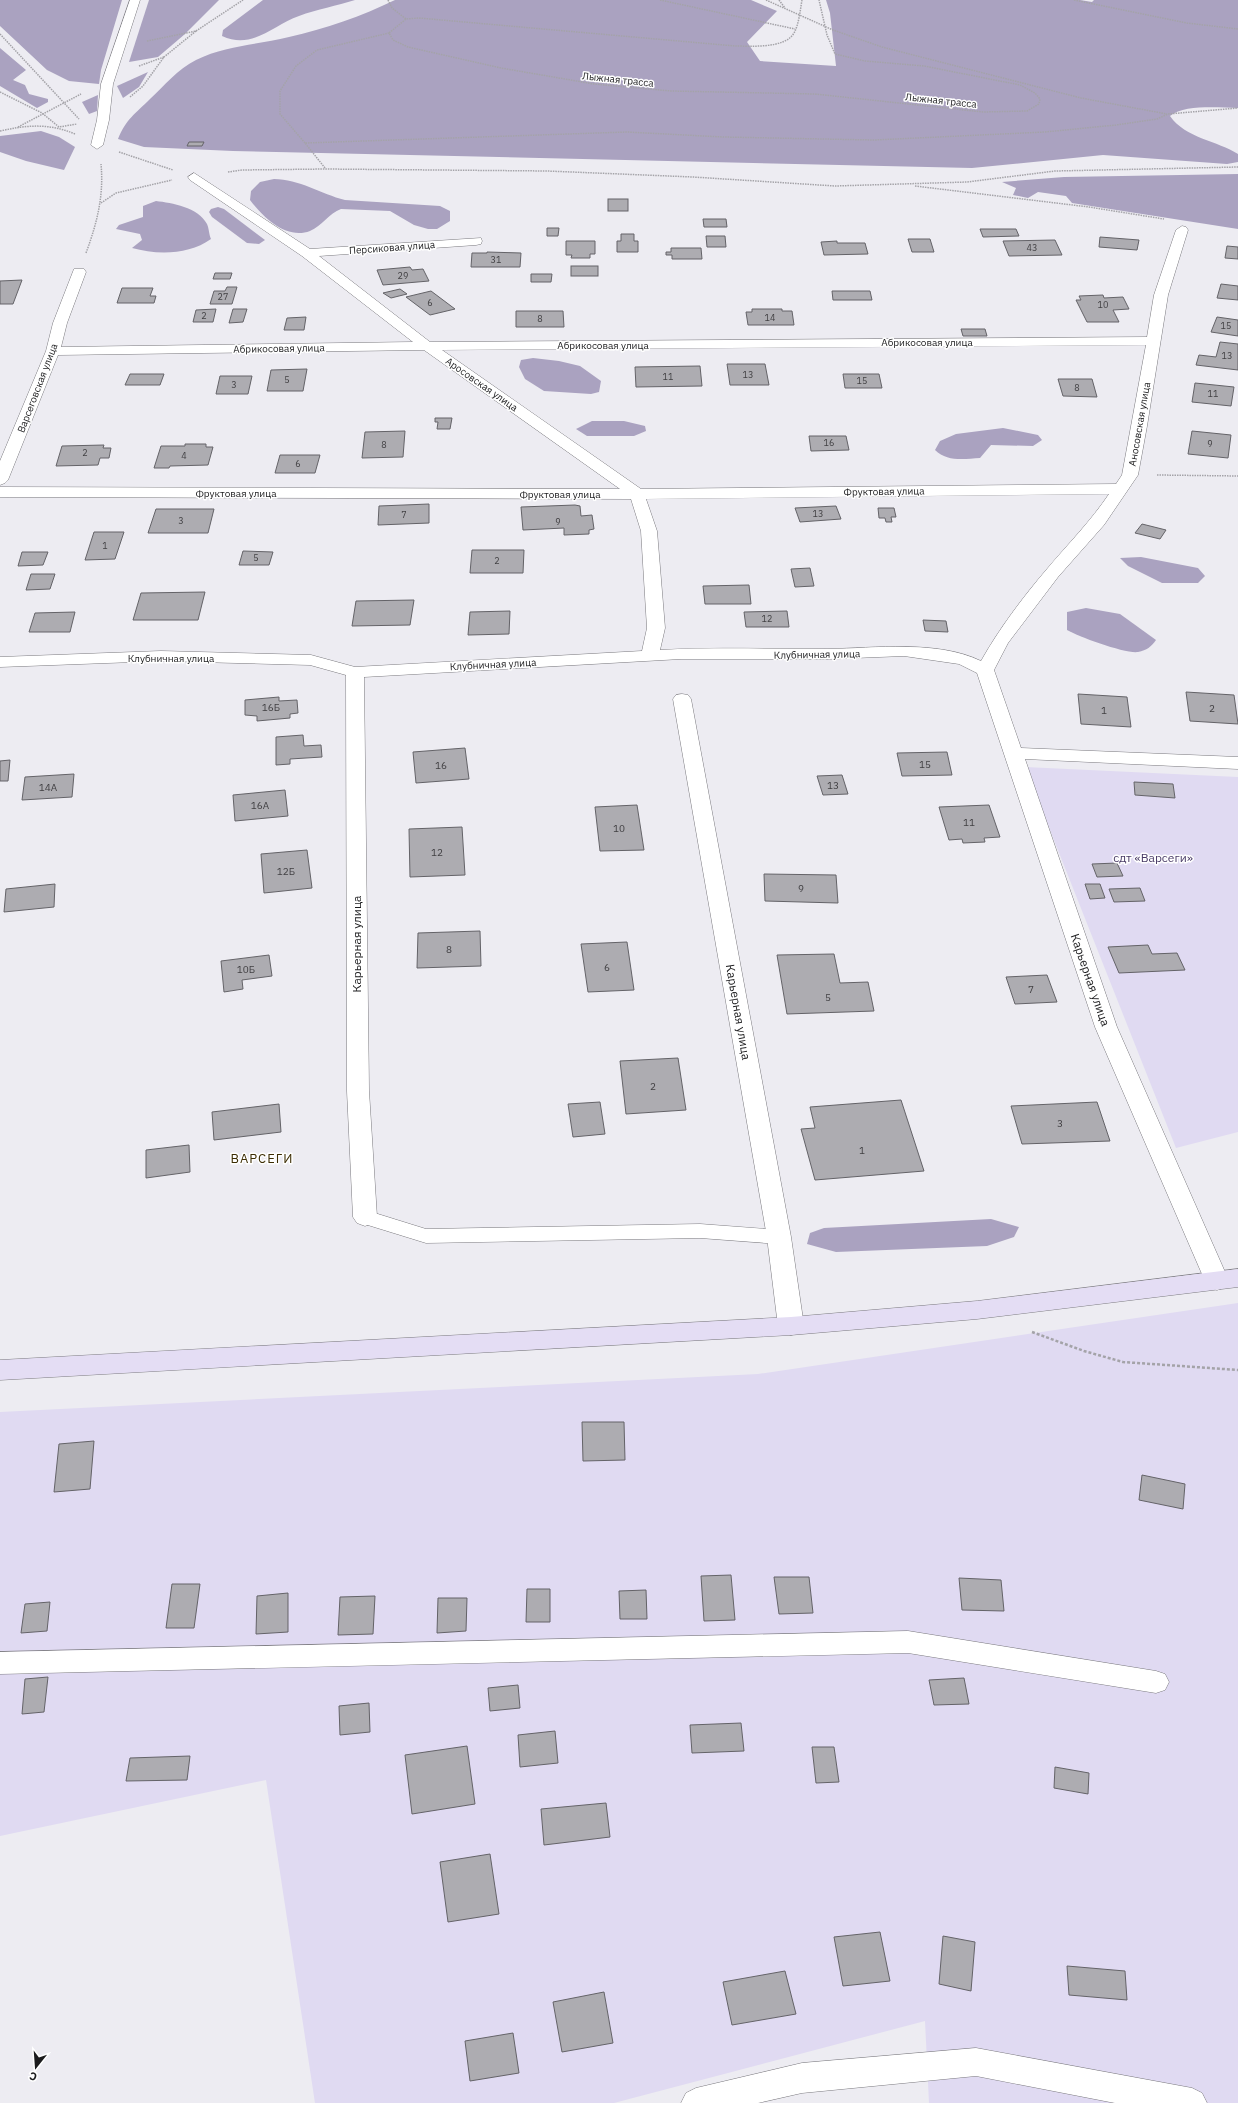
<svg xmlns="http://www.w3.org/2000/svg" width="1238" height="2103" viewBox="0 0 1238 2103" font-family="'IBM Plex Sans',sans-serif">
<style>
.green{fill:#e0daf2}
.forest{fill:#aaa2c0}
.building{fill:#adacb1;stroke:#646368}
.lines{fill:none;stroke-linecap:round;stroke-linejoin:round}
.service-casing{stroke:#7b7a7f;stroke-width:1}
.minor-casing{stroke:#7b7a7f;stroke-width:1}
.secondary-casing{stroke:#7b7a7f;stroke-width:1}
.path-far1{stroke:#a4a3a8;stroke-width:1.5;stroke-dasharray:1.5 1;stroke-linecap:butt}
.path{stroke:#a4a3a8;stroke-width:2.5;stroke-dasharray:3 2;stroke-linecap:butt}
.service{fill:#fff;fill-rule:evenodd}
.minor{fill:#fff;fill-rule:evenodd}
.secondary{fill:#e4ddf4;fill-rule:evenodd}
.labels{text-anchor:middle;stroke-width:3;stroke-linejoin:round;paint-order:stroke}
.far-number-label{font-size:9px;fill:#403f42}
.far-street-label{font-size:10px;fill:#1b1b1d;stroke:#fff}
.number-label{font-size:10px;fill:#403f42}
.park-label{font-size:12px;fill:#483a65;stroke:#fff}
.street-label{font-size:12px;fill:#1b1b1d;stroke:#fff}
.neighbourhood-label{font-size:13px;letter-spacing:1px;fill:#3c2d03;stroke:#fff}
</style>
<rect width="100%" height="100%" fill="#edecf2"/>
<g class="green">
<path d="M1025 767 1238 777V1132L1176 1148Z"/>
<path d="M1238 1303V2103H929L925 2021 614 2103H315L266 1780 0 1836V1412L758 1374Z"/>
</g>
<g class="forest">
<path d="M0 0H122L101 70 99 84 69 81 47 70 0 26Z"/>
<path d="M149 0H219L185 34 158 57 129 62Z"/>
<path d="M263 0H355C337 6 317 9 299 16 273 25 253 50 222 36L223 30Z"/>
<path d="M395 0H751L777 11 747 42 760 61 836 66 830 13 826 0H1080L1092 2 1094 0H1238V108C1220 108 1185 104 1170 116 1185 138 1218 141 1238 154V162L1227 164 1103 155 972 168 233 151 144 147 118 139C126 119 135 114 150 99 164 86 178 69 196 60 226 45 257 45 289 37 325 29 362 16 395 0Z"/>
<path d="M0 48 26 70 13 80 25 85 29 94 48 99V102L37 108 0 86Z"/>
<path d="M148 72 139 87 123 98 117 86Z"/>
<path d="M98 95 97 111 89 114 82 102Z"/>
<path d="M41 131 59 137 75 147 64 170 26 161 0 152V136Z"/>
<path d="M1238 174V229L1072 203 1066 196 1038 192 1028 198 1013 195 1016 188 1002 182 1064 177Z"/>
<path d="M274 179C299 179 321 194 345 200L440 206 450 211V221L437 229H428L414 225 390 211 341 209C329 213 322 226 310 231 286 240 263 217 250 200L251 191 260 182Z"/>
<path d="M156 201C172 203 198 207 207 224 209 228 209 235 211 239 189 255 157 255 132 248L142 240 140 234 116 229 119 225 143 217V206Z"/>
<path d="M218 207 224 209 265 240 259 244 247 243 212 217 209 212 211 209Z"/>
<path d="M533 358 559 361 580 366 601 381 599 392 591 394 544 391 525 379 519 367 521 360Z"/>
<path d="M592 421H624L645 426 646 431 634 436H587L576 429Z"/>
<path d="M1003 428 1038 435 1042 440 1033 446 991 445 980 458C964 459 947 462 935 450L940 441 956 434Z"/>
<path d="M1141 557 1198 568 1205 576 1198 583H1162L1128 566 1120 558Z"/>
<path d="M1086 608 1120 614 1156 640C1151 647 1147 650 1138 652 1126 654 1079 637 1067 630V612Z"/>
<path d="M991 1219 1019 1227 1014 1237 987 1246 836 1252 807 1244 810 1233 824 1228Z"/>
</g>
<g class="building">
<path d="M189 142H204L202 146H187Z"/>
<rect x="608" y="199" width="20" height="12"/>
<path d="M703 219H726L727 227H704Z"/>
<path d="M547 228H559L558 236H547Z"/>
<path d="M980 229H1016L1019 236 983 237Z"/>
<path d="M621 234H634V241H638V252H617V241H621Z"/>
<path d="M706 236H725L726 247H707Z"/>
<path d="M1100 237 1139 240 1137 250 1099 247Z"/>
<path d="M908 239H930L934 252H912Z"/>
<path d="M1055 240 1062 255 1009 256 1003 241Z"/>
<path d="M566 241H595V254H590V258H571L572 255H566Z"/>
<path d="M837 241V243H865L868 254 824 255 821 242Z"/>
<path d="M1227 246 1238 247V259L1225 258Z"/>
<path d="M671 248H701L702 259H672V255H666V252H671Z"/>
<path d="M487 252 521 253 520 267H471L472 253H487Z"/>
<rect x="571" y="266" width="27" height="10"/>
<path d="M410 267 412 270 423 269 429 281 383 285 377 270Z"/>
<path d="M215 273H232L230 279H213Z"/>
<path d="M531 274H552L551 282H531Z"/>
<path d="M22 280 13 304H0V281Z"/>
<path d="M1221 284 1238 286V300L1217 298Z"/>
<path d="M227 287H237L232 304H210L214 291H225Z"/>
<path d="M122 288H153L150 296H156L154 303H117Z"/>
<path d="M400 289 407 294 391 298 383 293Z"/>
<path d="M431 291 455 309 430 315 406 297Z"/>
<path d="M832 291H870L872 300H833Z"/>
<path d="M1103 295 1104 298 1123 297 1129 309 1113 310 1119 322H1087L1076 300H1081L1079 296Z"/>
<path d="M216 309 213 322H193L196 310Z"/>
<path d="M233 309H247L243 322 229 323Z"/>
<path d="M752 309H782V311H792L794 325H748L746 312H752Z"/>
<path d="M516 311H563L564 327H516Z"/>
<path d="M306 317 304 330H284L287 318Z"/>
<path d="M1217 317 1238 320V336L1211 332Z"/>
<path d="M961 329H985L987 336H963Z"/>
<path d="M1220 342 1238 344V370L1196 365 1199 355 1216 357Z"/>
<path d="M727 364H765L769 385H730Z"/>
<path d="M700 366 702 386 636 387 635 367Z"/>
<path d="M307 369 303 391H267L271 370Z"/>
<path d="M130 374H164L160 385H125Z"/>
<path d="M843 374H879L882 388H845Z"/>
<path d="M220 376H252L248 394H216Z"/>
<path d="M1058 379H1092L1097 397 1063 396Z"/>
<path d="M1195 383 1234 387 1231 406 1192 402Z"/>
<path d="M435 418H452L450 429H437L438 422H435Z"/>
<path d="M405 431 403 457 362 458 365 432Z"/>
<path d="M1192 431 1231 435 1228 458 1188 454Z"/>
<path d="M809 436H846L849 450 811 451Z"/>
<path d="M185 444H206V447H213L208 465 170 466 169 468H154L161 446H185Z"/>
<path d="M104 445 103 448H111L109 458H100L98 465 56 466 62 446Z"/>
<path d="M280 455H320L315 473H275Z"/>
<path d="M429 504V523L378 525 379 506Z"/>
<path d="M575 505 580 506 581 516 592 515 594 529 589 530V534L564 535V528L523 530 521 507Z"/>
<path d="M836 506 841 519 800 522 795 508Z"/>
<path d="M878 508H894L896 517H891L892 522H886L885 518H879Z"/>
<path d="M156 509H214L208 533H148Z"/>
<path d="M1142 524 1166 530 1160 539 1135 533Z"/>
<path d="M94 532H124L115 559 85 560Z"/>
<path d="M472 550H524L523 573H470Z"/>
<path d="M243 551 273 552 269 565H239Z"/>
<path d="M22 552H48L43 565 18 566Z"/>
<path d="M810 568 814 586 795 587 791 569Z"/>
<path d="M31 574H55L50 589 26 590Z"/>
<path d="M749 585 751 604H705L703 586Z"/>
<path d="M205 592 198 620H133L141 593Z"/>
<path d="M414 600 410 625 352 626 356 601Z"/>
<path d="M510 611 509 634 468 635 470 612Z"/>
<path d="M787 611 789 627H746L744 612Z"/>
<path d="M75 612 70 632H29L35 613Z"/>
<path d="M923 620 946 621 948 632 925 631Z"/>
<path d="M1186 692 1234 695 1238 724 1190 721Z"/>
<path d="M1078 694 1127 697 1131 727 1081 724Z"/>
<path d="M279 697V701L297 700 298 713 290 714V718L257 721V716L245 715V700Z"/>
<path d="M303 735 304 746 321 745 322 757 290 759V764L276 765V737Z"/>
<path d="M465 748 469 779 416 783 413 752Z"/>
<path d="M947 752 952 775 902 776 897 753Z"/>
<path d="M10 760 8 781H0V761Z"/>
<path d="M74 774 72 797 22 800 25 777Z"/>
<path d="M842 775 848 794 823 795 817 776Z"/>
<path d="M1134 782 1173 784 1175 798 1135 795Z"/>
<path d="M285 790 288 816 235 821 233 795Z"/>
<path d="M637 805 644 850 600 851 595 807Z"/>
<path d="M989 805 1000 837 984 838 985 842 963 843 962 839 949 840 939 807Z"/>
<path d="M462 827 465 875 410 877 409 829Z"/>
<path d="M307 850 312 888 264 893 261 854Z"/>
<path d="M1117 863 1123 876 1097 877 1092 864Z"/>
<path d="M764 874 836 875 838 903 765 901Z"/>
<path d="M55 884 54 907 4 912 6 889Z"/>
<path d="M1085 884H1100L1105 898 1090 899Z"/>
<path d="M1140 888 1145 901 1114 902 1109 889Z"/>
<path d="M480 931 481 966 417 968 418 933Z"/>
<path d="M627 942 634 990 588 992 581 944Z"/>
<path d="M1148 945 1152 954 1177 953 1185 970 1119 973 1108 947Z"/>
<path d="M834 954 840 983 868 982 874 1011 787 1014 777 955Z"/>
<path d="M269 955 272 976 242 980 243 989 224 992 221 961Z"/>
<path d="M1047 975 1057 1002 1015 1004 1006 977Z"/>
<path d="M678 1058 686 1110 626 1114 620 1061Z"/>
<path d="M901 1100 924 1171 815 1180 801 1129 815 1128 810 1107Z"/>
<path d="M600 1102 605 1134 573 1137 568 1104Z"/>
<path d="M1097 1102 1110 1141 1022 1144 1011 1106Z"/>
<path d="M279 1104 281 1132 214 1140 212 1112Z"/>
<path d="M189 1145 190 1172 146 1178V1150Z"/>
<path d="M582 1422H624L625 1460 583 1461Z"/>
<path d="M94 1441 90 1489 54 1492 59 1444Z"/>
<path d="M1142 1475 1185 1484 1183 1509 1139 1500Z"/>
<path d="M731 1575 735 1620 704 1621 701 1576Z"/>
<path d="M774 1577H809L813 1613 779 1614Z"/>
<path d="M959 1578 1001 1580 1004 1611 962 1610Z"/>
<path d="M172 1584H200L194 1628H166Z"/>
<path d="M527 1589H550V1622H526Z"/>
<path d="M646 1590 647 1619H620L619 1591Z"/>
<path d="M288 1593V1632L256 1634 257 1596Z"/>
<path d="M375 1596 373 1634 338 1635 340 1597Z"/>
<path d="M438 1598H467L466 1631 437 1633Z"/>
<path d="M50 1602 47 1631 21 1633 25 1604Z"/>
<path d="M48 1677 44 1712 22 1714 25 1679Z"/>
<path d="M964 1678 969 1704 934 1705 929 1680Z"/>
<path d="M518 1685 520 1708 490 1711 488 1688Z"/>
<path d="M369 1703 370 1732 340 1735 339 1706Z"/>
<path d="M741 1723 744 1751 692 1753 690 1725Z"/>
<path d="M555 1731 558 1763 520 1767 518 1735Z"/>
<path d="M467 1746 475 1804 412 1814 405 1755Z"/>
<path d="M812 1747H834L839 1782 816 1783Z"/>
<path d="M190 1756 187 1780 126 1781 130 1758Z"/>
<path d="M1055 1767 1089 1773 1088 1794 1054 1788Z"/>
<path d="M606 1803 610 1837 544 1845 541 1809Z"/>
<path d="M490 1854 499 1914 448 1922 440 1862Z"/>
<path d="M880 1932 890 1981 843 1986 834 1937Z"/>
<path d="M943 1936 975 1942 971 1991 939 1984Z"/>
<path d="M1067 1966 1125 1971 1127 2000 1069 1995Z"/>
<path d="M785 1971 796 2014 732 2025 723 1982Z"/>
<path d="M604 1992 613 2043 562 2052 553 2002Z"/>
<path d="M513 2033 519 2073 470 2081 465 2041Z"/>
</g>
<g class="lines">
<g class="service-casing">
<g id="service">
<path d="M365 1210 426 1229 700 1224 779 1230 786 1232 789 1237 786 1242 779 1244 700 1238 426 1243 358 1222 355 1217 358 1212Z"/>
<path d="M908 1631 1156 1671 1165 1674 1169 1682 1165 1690 1156 1693 908 1653 0 1674V1652Z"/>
<path d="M976 2048 1192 2088 1202 2093 1207 2103H1115L976 2076 802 2093 758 2103H681L686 2093 696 2088 802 2063Z"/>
</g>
</g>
<g class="minor-casing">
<g id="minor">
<path d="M130 0H140L113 84 109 120 103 145 97 149 91 145 97 120 101 84Z"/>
<path d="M194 173 310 249 481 238 482 241 481 244 476 245 319 256 430 342 1147 337 1154 295 1176 230 1182 226 1186 227 1188 230 1168 295 1147 426 1138 475 1104 525 1058 577 1008 643 994 670 1021 748 1238 757V769L1025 759 1117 1027 1229 1281 1226 1287 1217 1290 1208 1287 1205 1281 1095 1027 977 673 959 664 904 656 829 659H681L364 677 369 1091 377 1217 373 1223 365 1226 357 1223 353 1217 347 1091 346 675 310 665 161 661 0 667V657L161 651 311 655 355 667 642 651 647 628 641 531 631 499 0 497V487L620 489 424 350 58 355 8 480 5 483 0 485V461L46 351 53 323 74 269H84L86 272 67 323 61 347 413 342 302 256 190 180 188 177ZM1146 345 1122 475 1116 484 641 489 442 350ZM1109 494C1091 521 1068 544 1047 569 1023 597 999 629 981 661 938 640 875 648 828 649 772 649 716 647 660 650L665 628 657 531 646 499Z"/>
<path d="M682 694 688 695 691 699 791 1237 804 1326 800 1333 791 1335 782 1333 778 1326 767 1237 673 699 676 695Z"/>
</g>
</g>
<g class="secondary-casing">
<path id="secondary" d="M1238 1269V1287L977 1319 791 1335 0 1380V1360L791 1317 977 1301Z"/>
</g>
<g class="path-far1">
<path d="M388 0 392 8 406 19"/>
<path d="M660 0 795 29"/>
<path d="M766 0 833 30 882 47 1081 98 1167 114"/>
<path d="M779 0 785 8"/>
<path d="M802 0C800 11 799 24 794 33 785 49 750 46 735 46L419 18 406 19 389 33 393 40 408 47 501 68 594 84 671 91 815 94 983 112 1027 111 1039 104 1040 99 1035 93 1020 85 924 66 865 61 835 54 827 35 819 0"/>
<path d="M1074 0 1187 23 1238 29"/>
<path d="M0 34 79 119"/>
<path d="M147 41 196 31 243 0"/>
<path d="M139 66 164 57"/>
<path d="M0 92 42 113 59 127 77 124"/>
<path d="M130 97 143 86 164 57 196 31"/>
<path d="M18 127 81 94"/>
<path d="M0 131C27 125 49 123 75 134"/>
<path d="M305 143 280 114V91L296 66 317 50 389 33"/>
<path d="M119 152 173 170"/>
<path d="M325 168 305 143 627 132 723 137 874 140 1045 132 1116 125 1157 119 1168 114 1238 108"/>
<path d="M228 172 242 170 325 169 547 171 693 177 835 186 967 182 1055 171 1238 167"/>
<path d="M915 186 1089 207 1164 219"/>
<path d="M101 203 116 193 172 180"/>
<path d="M86 253C97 223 104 196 101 164"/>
<path d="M1157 475 1238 476"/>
</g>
<path class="path" d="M1032 1332 1084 1351 1123 1362 1238 1370"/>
<use href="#service" class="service"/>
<use href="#minor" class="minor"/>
<use href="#secondary" class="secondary"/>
</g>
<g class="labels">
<g class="far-number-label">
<text x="1032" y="251">43</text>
<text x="496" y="263">31</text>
<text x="403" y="279">29</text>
<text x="223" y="300">27</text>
<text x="430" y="306">6</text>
<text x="1103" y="308">10</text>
<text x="204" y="319">2</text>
<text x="770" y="321">14</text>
<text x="540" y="322">8</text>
<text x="1226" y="329">15</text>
<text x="1227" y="359">13</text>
<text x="748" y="378">13</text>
<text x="668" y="380">11</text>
<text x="287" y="383">5</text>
<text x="862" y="384">15</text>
<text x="234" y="388">3</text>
<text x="1077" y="391">8</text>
<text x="1213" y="397">11</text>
<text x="829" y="446">16</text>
<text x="1210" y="447">9</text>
<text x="384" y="448">8</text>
<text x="85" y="456">2</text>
<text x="184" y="459">4</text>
<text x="298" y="467">6</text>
<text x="818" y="517">13</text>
<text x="404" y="518">7</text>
<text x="181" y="524">3</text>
<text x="558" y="525">9</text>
<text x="105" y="549">1</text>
<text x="256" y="561">5</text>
<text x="497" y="564">2</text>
<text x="767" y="622">12</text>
</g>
<g class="far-street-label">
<text transform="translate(618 79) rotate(6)" y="4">Лыжная трасса</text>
<text transform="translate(941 100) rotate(6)" y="4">Лыжная трасса</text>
<text transform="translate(392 247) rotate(-4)" y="4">Персиковая улица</text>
<text x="927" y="346">Абрикосовая улица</text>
<text x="603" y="349">Абрикосовая улица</text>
<text transform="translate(279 348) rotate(-1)" y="4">Абрикосовая улица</text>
<text transform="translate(482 384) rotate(35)" y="4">Аросовская улица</text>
<text transform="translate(37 388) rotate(-69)" y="4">Варсеговская улица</text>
<text transform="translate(1139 424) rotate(-80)" y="4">Аносовская улица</text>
<text transform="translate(884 491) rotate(-1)" y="4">Фруктовая улица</text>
<text x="236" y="497">Фруктовая улица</text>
<text x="560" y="498">Фруктовая улица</text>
<text transform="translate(817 654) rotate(-1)" y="4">Клубничная улица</text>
<text x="171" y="662">Клубничная улица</text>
<text transform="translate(493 664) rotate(-3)" y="4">Клубничная улица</text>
</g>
<g class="number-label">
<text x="271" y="711">16Б</text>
<text x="1212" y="712">2</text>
<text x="1104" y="714">1</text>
<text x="925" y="768">15</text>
<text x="441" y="769">16</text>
<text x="833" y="789">13</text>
<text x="48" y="791">14А</text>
<text x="260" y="809">16А</text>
<text x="969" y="826">11</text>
<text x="619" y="832">10</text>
<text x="437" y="856">12</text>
<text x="286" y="875">12Б</text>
<text x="801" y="892">9</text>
<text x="449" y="953">8</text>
<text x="607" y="971">6</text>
<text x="246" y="973">10Б</text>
<text x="1031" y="993">7</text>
<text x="828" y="1001">5</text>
<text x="653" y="1090">2</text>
<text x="1060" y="1127">3</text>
<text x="862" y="1154">1</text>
</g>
<g class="park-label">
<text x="1153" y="862">сдт «Варсеги»</text>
</g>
<g class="street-label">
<text transform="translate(357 944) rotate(-90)" y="4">Карьерная улица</text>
<text transform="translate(1090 980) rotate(71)" y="4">Карьерная улица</text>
<text transform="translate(738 1012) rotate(80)" y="4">Карьерная улица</text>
</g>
<g class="neighbourhood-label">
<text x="262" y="1163">ВАРСЕГИ</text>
</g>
</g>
<g transform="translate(36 2067) rotate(197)" stroke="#ffffff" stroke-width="3" paint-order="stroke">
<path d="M0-3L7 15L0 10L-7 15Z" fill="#1b1b1d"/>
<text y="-6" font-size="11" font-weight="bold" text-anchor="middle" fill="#1b1b1d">С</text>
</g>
</svg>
